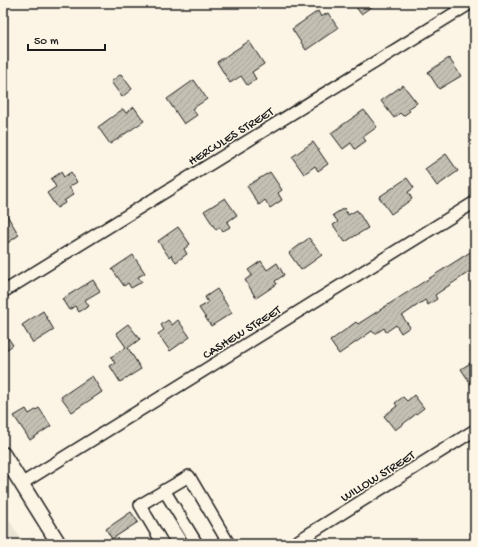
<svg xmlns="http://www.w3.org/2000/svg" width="478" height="547" viewBox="0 0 478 547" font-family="'Gochi Hand',sans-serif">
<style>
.built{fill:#ebe5d6}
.building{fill:url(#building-hatch);stroke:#1c1c1c}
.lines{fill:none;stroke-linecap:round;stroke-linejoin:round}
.minor-casing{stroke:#1c1c1c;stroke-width:14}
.major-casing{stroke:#1c1c1c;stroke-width:17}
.minor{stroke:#fcf5e5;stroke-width:11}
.major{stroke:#fcf5e5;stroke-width:14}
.labels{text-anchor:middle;stroke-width:3;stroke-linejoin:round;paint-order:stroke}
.street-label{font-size:13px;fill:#1c1c1c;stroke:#fcf5e5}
</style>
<defs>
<pattern id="building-hatch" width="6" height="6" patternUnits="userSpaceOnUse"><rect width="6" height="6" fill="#c4c0b3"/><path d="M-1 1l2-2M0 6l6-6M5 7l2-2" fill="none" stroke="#a8a499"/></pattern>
</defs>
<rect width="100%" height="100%" fill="#fcf5e5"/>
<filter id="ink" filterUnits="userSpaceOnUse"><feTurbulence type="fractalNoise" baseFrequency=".025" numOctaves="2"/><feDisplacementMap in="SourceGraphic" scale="8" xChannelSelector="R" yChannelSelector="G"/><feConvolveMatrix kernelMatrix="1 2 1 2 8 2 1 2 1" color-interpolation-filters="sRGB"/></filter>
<g filter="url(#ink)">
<path class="built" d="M3 511 24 544H3Z"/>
<g class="building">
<path d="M353 3H377L361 14Z"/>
<path d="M318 11 321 17 328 13 338 28 306 50 292 29Z"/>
<path d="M249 41 264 64 252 72 256 79 247 85 241 76 230 83 217 62Z"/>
<path d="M449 58 461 76 439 89 428 72Z"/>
<path d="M121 74 132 89 122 97 111 82Z"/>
<path d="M194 80 207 99 192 109 197 115 184 124 167 99Z"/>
<path d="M403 85 417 103 408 109 410 111 403 116 400 113 394 118 381 101Z"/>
<path d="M134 107 144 121 110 144 98 127 123 109 126 113Z"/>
<path d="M364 110 377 127 363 137 366 141 355 149 351 143 343 149 331 133Z"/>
<path d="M313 142 328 164 318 171 315 166 304 174 292 157Z"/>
<path d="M446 154 458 171 437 186 425 169Z"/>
<path d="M61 172 64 177 71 172 77 182 69 187 74 194 64 201 65 203 57 208 47 193 56 187 51 179Z"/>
<path d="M270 172 282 190 278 193 282 200 270 208 265 200 259 205 247 186Z"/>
<path d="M407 178 414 188 408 192 412 199 391 214 379 197Z"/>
<path d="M225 198 237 215 227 222 230 227 223 231 220 227 216 230 204 211Z"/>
<path d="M344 208 348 215 357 210 368 228 345 242 333 225 338 222 333 215Z"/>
<path d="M3 209 19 235 3 246Z"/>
<path d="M178 227 190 244 184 249 187 254 176 262 171 255 169 257 158 241Z"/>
<path d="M309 238 322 255 301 270 289 253Z"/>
<path d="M475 249V268L435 295 437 299 428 305 425 300 402 316 410 327 401 333 396 325 386 332 384 328 375 334 372 331 339 354 330 341 356 322 358 324Z"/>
<path d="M133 255 145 273 138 277 142 282 131 288 128 283 124 286 112 269Z"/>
<path d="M261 261 267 270 277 263 284 275 275 281 277 284 256 298 245 280 252 275 248 270Z"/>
<path d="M93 280 100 291 85 300 89 306 79 312 75 306 69 310 62 299Z"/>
<path d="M217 289 232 313 211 326 199 308 208 303 205 297Z"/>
<path d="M43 311 54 330 33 343 22 325Z"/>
<path d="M168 320 172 325 178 320 190 337 170 351 158 334 164 330 161 325Z"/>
<path d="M128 324 140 339 128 348 141 369 120 382 110 366 115 363 111 357 126 347 116 333Z"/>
<path d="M3 331 13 345 3 352Z"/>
<path d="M475 360V390L461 369Z"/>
<path d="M92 376 102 392 72 412 61 397Z"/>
<path d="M414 395 424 408 395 430 384 416 397 406 395 403 403 397 407 401Z"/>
<path d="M39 408 51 426 30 440 14 416 26 409 29 414Z"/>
<path d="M131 512 138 522 112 539 106 529Z"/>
</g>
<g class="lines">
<g class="minor-casing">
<g id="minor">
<path d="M3 292 471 3"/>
<path d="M21 484 475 202"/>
<path d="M164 490 197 544"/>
<path d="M163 544 140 505 189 476 229 544"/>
<path d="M293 544 475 430"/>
</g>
</g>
<g class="major-casing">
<path id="major" d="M3 454 59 544"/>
</g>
<use href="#minor" class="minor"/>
<use href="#major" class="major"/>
</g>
</g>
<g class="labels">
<g class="street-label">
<text transform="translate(230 135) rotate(-32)" y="5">HERCULES STREET</text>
<text transform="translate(241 331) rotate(-32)" y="5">CASHEW STREET</text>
<text transform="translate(377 475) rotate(-32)" y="5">WILLOW STREET</text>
</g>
</g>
<rect width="478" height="547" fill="none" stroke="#fcf5e5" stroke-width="16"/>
<rect x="8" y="8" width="462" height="531" fill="none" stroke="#1c1c1c" stroke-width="1.5" filter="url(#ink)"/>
<path d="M28 44v6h77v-6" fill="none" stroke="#1c1c1c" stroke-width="2"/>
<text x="34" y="44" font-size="12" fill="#1c1c1c" stroke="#fcf5e5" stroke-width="3" paint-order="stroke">50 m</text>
</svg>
